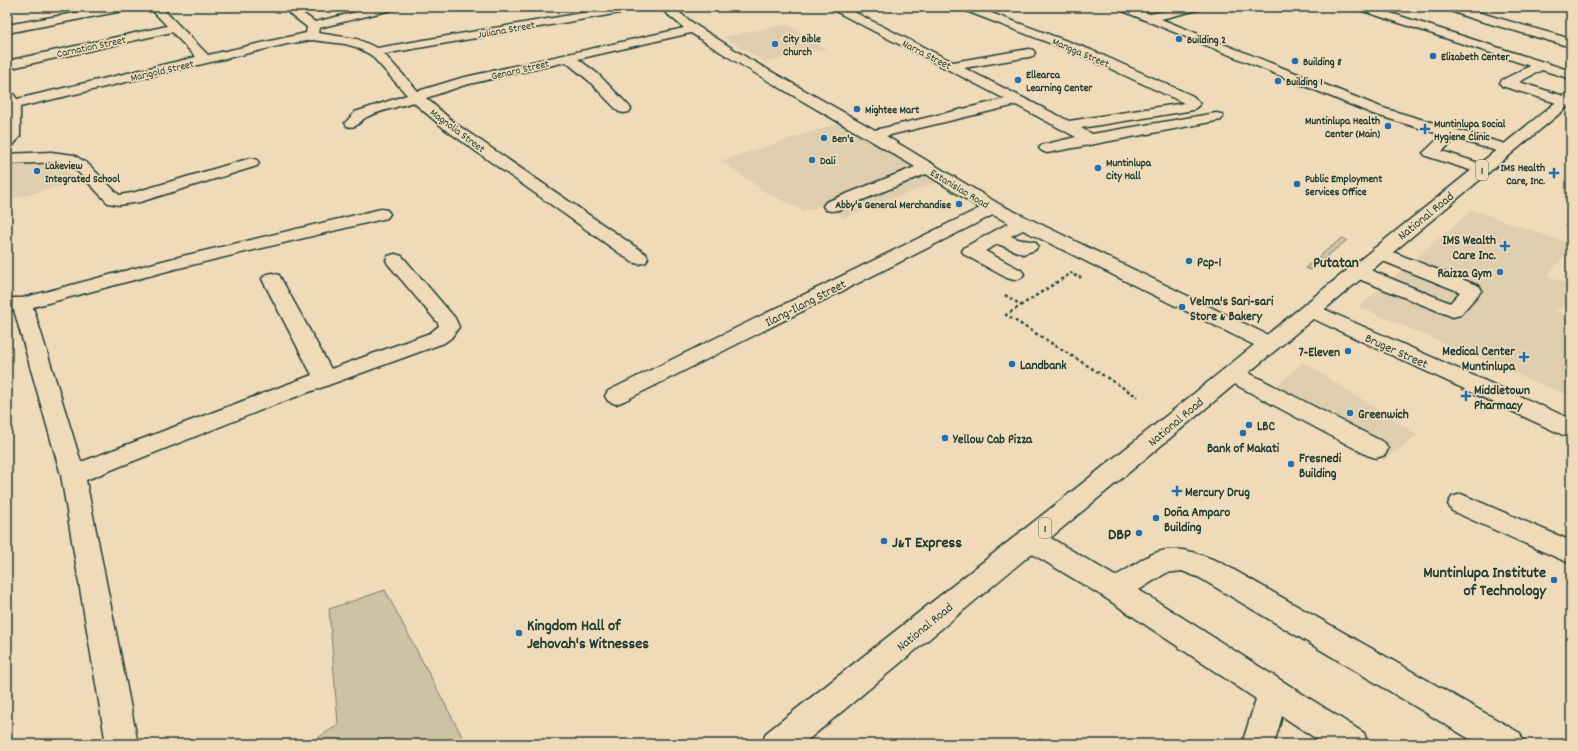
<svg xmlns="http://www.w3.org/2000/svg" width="1578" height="751" viewBox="0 0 1578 751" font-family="Dekko,sans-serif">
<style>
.built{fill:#deceae}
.green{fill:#cdc2a3;stroke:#76806c}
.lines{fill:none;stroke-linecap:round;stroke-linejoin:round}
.minor-casing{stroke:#1f3d34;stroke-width:3}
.highway-casing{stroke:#1f3d34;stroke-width:3}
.path-far1{stroke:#1f3d34;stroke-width:2;stroke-dasharray:2.5 2.5;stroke-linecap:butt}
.path{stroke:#1f3d34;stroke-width:2.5;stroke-dasharray:3 3;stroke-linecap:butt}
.minor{fill:#efdbb9;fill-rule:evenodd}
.highway{fill:#efdbb9;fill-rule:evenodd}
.poi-dot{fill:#1f6fb2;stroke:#efdbb9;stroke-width:1.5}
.labels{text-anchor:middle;stroke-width:3.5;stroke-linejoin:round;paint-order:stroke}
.far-street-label{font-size:11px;fill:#1f3d34;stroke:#efdbb9}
.far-poi-label{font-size:11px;font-weight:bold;fill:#1f3d34;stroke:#efdbb9;text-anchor:start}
.shield{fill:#efdbb9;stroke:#5d6c5c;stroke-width:1}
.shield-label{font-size:12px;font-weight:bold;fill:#1f3d34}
.street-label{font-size:13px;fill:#1f3d34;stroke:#efdbb9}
.poi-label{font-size:13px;font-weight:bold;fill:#1f3d34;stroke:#efdbb9;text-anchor:start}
.quarter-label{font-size:15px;font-weight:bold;fill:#1f3d34;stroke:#efdbb9}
.near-poi-label{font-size:16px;font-weight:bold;fill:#1f3d34;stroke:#efdbb9;text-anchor:end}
</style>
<rect width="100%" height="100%" fill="#efdbb9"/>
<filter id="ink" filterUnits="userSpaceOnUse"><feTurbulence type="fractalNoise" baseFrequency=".025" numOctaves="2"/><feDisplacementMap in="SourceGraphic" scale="8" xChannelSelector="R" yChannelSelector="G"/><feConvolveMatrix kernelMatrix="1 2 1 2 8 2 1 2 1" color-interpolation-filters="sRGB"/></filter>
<g filter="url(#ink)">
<g class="built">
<path d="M788 24 826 49 765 62 723 37Z"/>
<path d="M839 123 909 163 937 182 844 218 826 205 803 211 767 193 721 161Z"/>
<path d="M52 160 80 181 7 200V162Z"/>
<path d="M1472 210 1571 244V248L1547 276 1571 285V305L1552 310 1571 317V397L1359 307Z"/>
<path d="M1303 362 1418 435 1384 460 1264 398Z"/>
</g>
<g class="green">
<path d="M1342 238 1347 240 1310 270 1305 268Z"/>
<path d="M385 590 466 744H308L338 725 329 609Z"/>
</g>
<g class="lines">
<g class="minor-casing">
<g id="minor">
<path d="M109 7H134L128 10 7 33V25Z"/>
<path d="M149 7H161L208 55 306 33 307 27 281 7H294L315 22 377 7H397L395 9 319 28 318 33 357 39 377 48 617 7H643L637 10 384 54 418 91 461 78 684 28 659 7H672L697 26 749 59 875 130 1005 99 831 9 829 7H844L953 62 1029 49 1033 50 1035 53 1033 56 1029 57 964 68 1069 121 1184 103 1083 56 961 9 959 7H975L1091 50 1193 96 1200 104 1193 110 1188 111 1081 128 1092 134 1216 113 1221 114 1223 117 1221 120 1216 121 1047 153 1042 151 1039 148 1042 145 1076 137 1016 105 886 136 999 204 1276 339 1280 344 1276 349 1269 351 1262 349 1023 230 1011 236C1023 242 1024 239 1035 242L1038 246 1035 250 1023 254 998 244 985 251 1021 270 1024 274 1021 278 1014 280 1007 278 965 255 962 251 965 247 1009 223 993 215 624 401 616 404 608 401 605 396 608 391 980 208 926 174 838 210 832 211 826 210 823 206 826 202 915 167C841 122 764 81 691 33L578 59 598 74 629 106 631 109 629 112 624 113 619 112 588 80 566 62 465 85 426 98 456 124 646 254 648 258 646 262 639 264 632 262 446 130 413 102C402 106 375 112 365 118 358 123 357 129 347 126L345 123 355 112 407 95 371 55 356 47 345 44 312 40 287 44 20 107V136L12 147 7 149V91L12 92 17 99 196 57 172 32 7 69V61L167 26Z"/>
<path d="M1116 7H1132L1150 14 1183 7H1204L1202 9 1161 19 1383 108 1512 146 1515 149 1512 152 1507 154 1456 139 1442 151 1488 166 1490 169 1488 172 1482 174 1426 156 1423 153 1442 135 1373 114 1118 9Z"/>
<path d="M1355 7H1372L1571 71V79L1542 70 1519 82 1570 98 1571 102 1565 105 1560 104 1502 86 1500 83 1502 80 1530 66 1357 9Z"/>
<path d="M1443 7H1460L1571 39V47L1470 18 1445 9Z"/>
<path d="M51 152 74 155 88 164 119 195 132 193 251 158 257 160 259 163 257 166 140 202 119 205 108 203 76 170 64 162 7 164V154Z"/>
<path d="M381 209 387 210 390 214 387 218 175 269 33 307 81 462 312 375 262 279 265 275 272 273 279 275 331 369 430 333 439 326 438 323 388 264 386 260 388 256 395 254 402 256 455 318 459 327 451 338 444 343 279 403 86 480 138 744H106L61 475 14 310H7V298H22L170 259Z"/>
<path d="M1380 247 1479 286 1482 290 1460 315 1453 317 1349 275 1347 271 1349 267 1356 265 1363 267 1450 303 1460 292 1373 257 1371 253 1373 249Z"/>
<path d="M1310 304 1317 306 1571 419V437L1563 435 1303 314 1300 310 1303 306Z"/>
<path d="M1233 367 1241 369 1385 443 1388 449 1385 455 1376 458 1367 455 1225 379 1222 374 1225 369Z"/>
<path d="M1461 494 1571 541V564L1452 511 1448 504 1452 497Z"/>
<path d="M1030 528 1039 531 1115 576C1128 570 1138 561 1150 555 1176 543 1196 553 1220 562L1520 733 1524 744H1478L1200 578 1182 571 1166 573 1139 590 1364 733 1368 744H1324L1282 716 1274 744H1242L1256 699 1104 597 1021 547 1017 539 1021 531Z"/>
</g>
</g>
<g class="highway-casing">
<path id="highway" d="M1571 93V104L803 744H762L766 733 1079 486 1566 94Z"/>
</g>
<path class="path-far1" d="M1066 276 1071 273 1076 276"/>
<g class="path">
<path d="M1068 275 1006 315 1138 397"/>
<path d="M1074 275 1079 278 1081 276"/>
<path d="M1005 295 1021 305"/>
</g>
<use href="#minor" class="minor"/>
<use href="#highway" class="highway"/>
</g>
</g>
<g class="poi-dot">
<circle cx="1179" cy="39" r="4"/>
<circle cx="775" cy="44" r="4"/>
<circle cx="1433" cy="56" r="4"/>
<circle cx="1295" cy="61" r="4"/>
<circle cx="1018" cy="80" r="4"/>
<circle cx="1278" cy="81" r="4"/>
<circle cx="857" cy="109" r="4"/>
<circle cx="1388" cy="126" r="4"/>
<path d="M1423 123h4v4h4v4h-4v4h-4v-4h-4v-4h4z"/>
<circle cx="824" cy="138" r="4"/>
<circle cx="812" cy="160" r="4"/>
<circle cx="1098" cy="168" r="4"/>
<circle cx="37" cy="171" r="4"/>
<path d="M1552 167h4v4h4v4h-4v4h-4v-4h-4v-4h4z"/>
<circle cx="1297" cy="184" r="4"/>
<circle cx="959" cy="204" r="4"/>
<path d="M1503 240h4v4h4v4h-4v4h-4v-4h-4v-4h4z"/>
<circle cx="1189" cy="261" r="4"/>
<circle cx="1500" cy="272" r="4"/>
<circle cx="1182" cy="307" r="4"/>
<circle cx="1348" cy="351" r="4"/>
<path d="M1522 351h4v4h4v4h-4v4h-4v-4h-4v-4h4z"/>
<circle cx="1012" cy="364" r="4"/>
<path d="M1464 390h4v4h4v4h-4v4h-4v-4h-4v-4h4z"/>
<circle cx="1350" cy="413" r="4"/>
<circle cx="1249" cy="425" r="4"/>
<circle cx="1243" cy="433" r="4"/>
<circle cx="945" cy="438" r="4"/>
<circle cx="1291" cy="464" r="4"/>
<path d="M1175 485h4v4h4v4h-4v4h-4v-4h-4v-4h4z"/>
<circle cx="1156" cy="518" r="4"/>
<circle cx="1139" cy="533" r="4"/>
<circle cx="884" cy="541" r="4"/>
<circle cx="1554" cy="580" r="4"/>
<circle cx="519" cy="633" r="4"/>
</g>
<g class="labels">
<g class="far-street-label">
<text transform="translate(506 29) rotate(-10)" y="4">Juliana Street</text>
<text transform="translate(91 46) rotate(-12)" y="4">Carnation Street</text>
<text transform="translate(1081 52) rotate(23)" y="4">Mangga Street</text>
<text transform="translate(927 54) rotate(27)" y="4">Narra Street</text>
<text transform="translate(520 69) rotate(-13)" y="4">Genaro Street</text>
<text transform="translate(162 70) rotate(-13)" y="4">Marigold Street</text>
<text transform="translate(458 130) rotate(37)" y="4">Magnolia Street</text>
<text transform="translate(960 188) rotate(31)" y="4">Estanislao Road</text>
</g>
<g class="far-poi-label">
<text x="783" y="42">City Bible<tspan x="783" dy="13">Church</tspan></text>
<text x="1187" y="43">Building 2</text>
<text x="1441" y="60">Elizabeth Center</text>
<text x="1303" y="65">Building 8</text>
<text x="1026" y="78">Ellearca<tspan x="1026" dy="13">Learning Center</tspan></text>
<text x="1286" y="85">Building 1</text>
<text x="865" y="113">Mightee Mart</text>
<text x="1380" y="124" text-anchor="end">Muntinlupa Health<tspan x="1380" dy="13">Center (Main)</tspan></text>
<text x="1434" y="127">Muntinlupa Social<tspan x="1434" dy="13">Hygiene Clinic</tspan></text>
<text x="832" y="142">Ben's</text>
<text x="820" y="164">Dali</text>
<text x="1106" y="166">Muntinlupa<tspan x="1106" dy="13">City Hall</tspan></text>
<text x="45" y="169">Lakeview<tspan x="45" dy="13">Integrated School</tspan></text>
<text x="1545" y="171" text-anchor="end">IMS Health<tspan x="1545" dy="13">Care, Inc.</tspan></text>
<text x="1305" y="182">Public Employment<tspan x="1305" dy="13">Services Office</tspan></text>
<text x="951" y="208" text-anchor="end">Abby's General Merchandise</text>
</g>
<g class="shield">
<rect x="1476" y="160" width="12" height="20" rx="3"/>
<rect x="1039" y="518" width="12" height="20" rx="3"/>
</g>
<g class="shield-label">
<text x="1482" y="174">1</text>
<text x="1045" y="532">1</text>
</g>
<g class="street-label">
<text transform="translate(1425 215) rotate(-39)" y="5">National Road</text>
<text transform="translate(805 302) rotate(-27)" y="5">Ilang-Ilang Street</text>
<text transform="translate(1397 350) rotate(24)" y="5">Bruger Street</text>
<text transform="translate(1175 421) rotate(-40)" y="5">National Road</text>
<text transform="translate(924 626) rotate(-39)" y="5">National Road</text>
</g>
<g class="poi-label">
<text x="1496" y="244" text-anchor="end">IMS Wealth<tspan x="1496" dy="15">Care Inc.</tspan></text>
<text x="1197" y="266">Pcp-1</text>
<text x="1492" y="277" text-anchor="end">Raizza Gym</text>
<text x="1190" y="305">Velma's Sari-sari<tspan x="1190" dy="15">Store &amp; Bakery</tspan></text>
<text x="1515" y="355" text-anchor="end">Medical Center<tspan x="1515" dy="15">Muntinlupa</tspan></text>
<text x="1340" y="356" text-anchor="end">7-Eleven</text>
<text x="1020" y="369">Landbank</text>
<text x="1474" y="394">Middletown<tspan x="1474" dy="15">Pharmacy</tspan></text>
<text x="1358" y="418">Greenwich</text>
<text x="1257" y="430">LBC</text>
<text x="953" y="443">Yellow Cab Pizza</text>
<text x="1243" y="452" text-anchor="middle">Bank of Makati</text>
<text x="1299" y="462">Fresnedi<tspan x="1299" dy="15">Building</tspan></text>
<text x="1185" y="496">Mercury Drug</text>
<text x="1164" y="516">Doña Amparo<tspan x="1164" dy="15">Building</tspan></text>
</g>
<g class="quarter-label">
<text x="1336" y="267">Putatan</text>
</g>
<g class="near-poi-label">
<text x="1131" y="539">DBP</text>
<text x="892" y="547" text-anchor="start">J&amp;T Express</text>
<text x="1546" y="577">Muntinlupa Institute<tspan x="1546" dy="18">of Technology</tspan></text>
<text x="527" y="630" text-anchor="start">Kingdom Hall of<tspan x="527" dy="18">Jehovah's Witnesses</tspan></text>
</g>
</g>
<rect width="1578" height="751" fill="none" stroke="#efdbb9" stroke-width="24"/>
<rect x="12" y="12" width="1554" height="727" fill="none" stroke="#1f3d34" stroke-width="1.5" filter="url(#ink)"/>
</svg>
